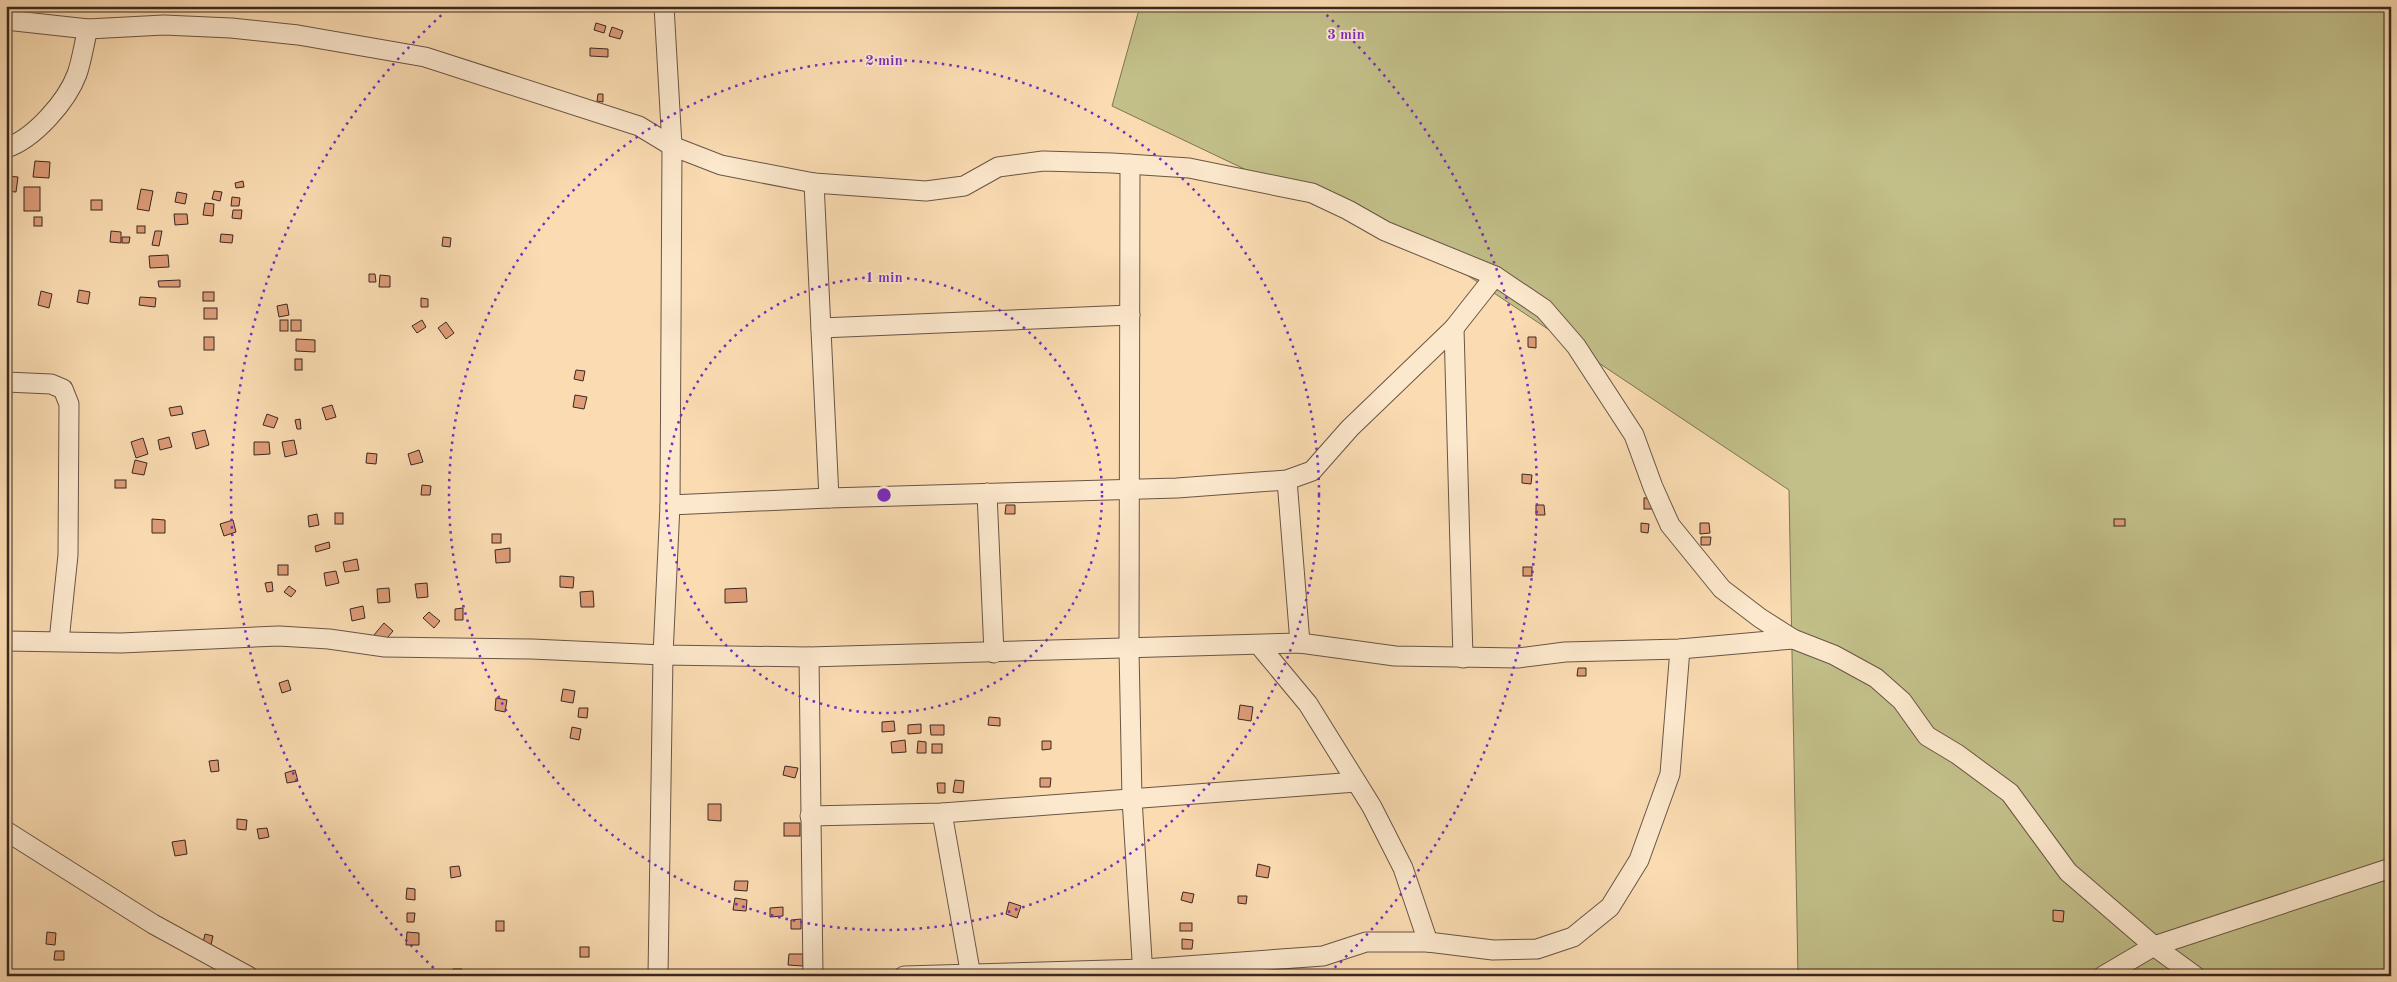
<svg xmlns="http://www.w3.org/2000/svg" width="2397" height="982" viewBox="0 0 2397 982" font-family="'Old Standard TT',serif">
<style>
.green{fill:#c2bf89;stroke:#7d7455}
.building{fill:#de9c78;stroke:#382821}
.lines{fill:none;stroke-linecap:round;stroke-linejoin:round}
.minor-casing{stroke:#695545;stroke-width:21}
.minor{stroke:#fce8cd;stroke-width:19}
.ring{fill:none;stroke:#7b2cbf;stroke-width:2.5;stroke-dasharray:2.5 5}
.centre{fill:#7b2cbf;stroke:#fce8cd;stroke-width:2.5}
.ring-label{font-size:15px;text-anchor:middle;font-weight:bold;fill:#7b2cbf;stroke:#fce8cd;stroke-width:4;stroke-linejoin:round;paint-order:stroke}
</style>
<rect width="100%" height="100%" fill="#fbdcb2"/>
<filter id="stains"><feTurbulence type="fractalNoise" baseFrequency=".004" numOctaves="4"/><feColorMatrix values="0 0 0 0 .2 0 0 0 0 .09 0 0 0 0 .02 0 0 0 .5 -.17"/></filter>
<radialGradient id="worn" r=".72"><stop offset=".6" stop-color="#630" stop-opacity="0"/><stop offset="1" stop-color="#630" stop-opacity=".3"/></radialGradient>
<path class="green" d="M1140 6H2391V976H1798L1789 490 1467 275 1112 106Z"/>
<g class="building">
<path d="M596 23 606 26 604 33 594 30Z"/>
<path d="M612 27 623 31 620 39 609 36Z"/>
<path d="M590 48 608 49V57L590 56Z"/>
<path d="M598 94H603V102L597 101Z"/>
<path d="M35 161 50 162 49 178 33 177Z"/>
<path d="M6 176 18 177 16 192 6 191Z"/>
<path d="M243 181 244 187 236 188 235 183Z"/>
<rect x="24" y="187" width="16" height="24"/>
<path d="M141 189 153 191 149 211 137 209Z"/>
<path d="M214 191 222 192 220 201 212 199Z"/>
<path d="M177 192 187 194 185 204 175 202Z"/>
<path d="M232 197 240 198 239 206H231Z"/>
<rect x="91" y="200" width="11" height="10"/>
<path d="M205 203 214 204 213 216 203 215Z"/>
<path d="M233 210H242L241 219 232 218Z"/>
<path d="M174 214H187L188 224 175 225Z"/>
<rect x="34" y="217" width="8" height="9"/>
<rect x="137" y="226" width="8" height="7"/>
<path d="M111 231 121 232V243L110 242Z"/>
<path d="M155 231H162L159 246 152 245Z"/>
<path d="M221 234 233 235 232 243 220 242Z"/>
<path d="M122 237H130L129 243H122Z"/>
<path d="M443 237 451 238 450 247 442 246Z"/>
<path d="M168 255 169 267 150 268 149 256Z"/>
<path d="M369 274H375L376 282H369Z"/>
<path d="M380 275 390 276V287H379Z"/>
<path d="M180 280V287H159L158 281Z"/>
<path d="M79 290 90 292 88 304 77 302Z"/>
<path d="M41 291 52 294 49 308 38 305Z"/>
<rect x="203" y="292" width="11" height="9"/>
<path d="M140 297 156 298 155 307 139 305Z"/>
<path d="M421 298 428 299V307H421Z"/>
<path d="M287 304 289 315 279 317 277 306Z"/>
<rect x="204" y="308" width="13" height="11"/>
<rect x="280" y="320" width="8" height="11"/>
<rect x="291" y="320" width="10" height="11"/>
<path d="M422 320 426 327 417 333 412 326Z"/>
<path d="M446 322 454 333 446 339 438 328Z"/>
<rect x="204" y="337" width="10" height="13"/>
<path d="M1528 337H1536V348L1528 347Z"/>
<path d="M296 339 315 340V352L296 351Z"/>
<rect x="295" y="359" width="7" height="11"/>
<path d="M576 370 585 371 583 381 574 379Z"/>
<path d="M575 395 587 397 584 409 573 407Z"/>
<path d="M332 405 336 417 326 420 322 408Z"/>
<path d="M181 406 183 414 171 416 169 408Z"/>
<path d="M267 414 278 418 274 428 263 425Z"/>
<path d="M300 419 301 429H297L295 420Z"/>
<path d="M205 430 209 445 196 449 192 433Z"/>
<path d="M169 437 172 447 160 450 158 440Z"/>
<path d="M143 438 148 454 136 458 131 442Z"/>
<path d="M294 440 297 454 285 457 282 442Z"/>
<path d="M254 442H269L270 454 254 455Z"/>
<path d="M419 450 423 462 411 465 408 454Z"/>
<path d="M367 453 377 454 376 464 366 463Z"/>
<path d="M135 460 147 463 144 475 132 473Z"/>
<path d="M1522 474 1532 475 1531 484 1522 483Z"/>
<rect x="115" y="480" width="11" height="8"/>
<path d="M422 485 431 486 430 495H421Z"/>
<rect x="1644" y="498" width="11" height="11"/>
<path d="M1006 505H1015V514H1005Z"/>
<path d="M1536 505H1544L1545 515H1536Z"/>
<rect x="335" y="513" width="8" height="11"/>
<path d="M317 514 319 525 309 527 308 516Z"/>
<path d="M152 519 165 520V533H152Z"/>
<rect x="2114" y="519" width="11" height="7"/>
<path d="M233 520 236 532 224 536 220 524Z"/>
<path d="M1641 523 1649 524 1648 533 1641 532Z"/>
<path d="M1700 523H1709L1710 533 1700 534Z"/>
<rect x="492" y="534" width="9" height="9"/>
<path d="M1701 537H1711L1710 545H1701Z"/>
<path d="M329 542 330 548 316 552 315 546Z"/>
<path d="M510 548V562L496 563 495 550Z"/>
<path d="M357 559 359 570 345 572 343 562Z"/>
<rect x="278" y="565" width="10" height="10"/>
<rect x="1523" y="567" width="9" height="9"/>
<path d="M336 571 339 583 326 586 324 573Z"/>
<path d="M560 576 574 577 573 588 560 587Z"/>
<path d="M272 582 273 591 267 592 265 583Z"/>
<path d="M427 583 428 597 417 598 415 584Z"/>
<path d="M289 586 296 591 291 597 284 592Z"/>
<path d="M389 588 390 602 378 603 377 589Z"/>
<path d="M746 588 747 602 725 603V589Z"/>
<path d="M593 591 594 607H581L580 592Z"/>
<path d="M363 606 365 618 352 621 350 609Z"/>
<path d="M463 608V620H455V609Z"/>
<path d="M429 612 440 621 434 628 423 618Z"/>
<path d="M384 623 393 631 383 643 374 635Z"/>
<path d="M1578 668H1586V676H1577Z"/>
<path d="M288 680 291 690 282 693 279 683Z"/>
<path d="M563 689 575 691 573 703 561 701Z"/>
<path d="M496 698 507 700 505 712 495 710Z"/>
<path d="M1240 705 1253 707 1251 721 1238 719Z"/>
<path d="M579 708H588L587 718 578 717Z"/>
<path d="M989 717 1000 718V726L988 725Z"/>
<path d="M894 721 895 731 882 732V722Z"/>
<path d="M921 724V733L908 734V725Z"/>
<path d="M930 725H944V735H931Z"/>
<path d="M572 727 581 729 579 740 570 738Z"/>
<path d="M905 740 906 752 892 753 891 742Z"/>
<path d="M918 741 926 742V753H917Z"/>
<path d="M1042 741H1051V749L1042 750Z"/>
<rect x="932" y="744" width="10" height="9"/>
<path d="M218 760 219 771 211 772 209 761Z"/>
<path d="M785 766 798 768 795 778 783 775Z"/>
<path d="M295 770 298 781 287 783 285 773Z"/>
<path d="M1040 778H1051L1050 787H1040Z"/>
<path d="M955 780 964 781 963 793 953 792Z"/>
<path d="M937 783H945V793H938Z"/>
<path d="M708 804H721V821L708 820Z"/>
<path d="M237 819 247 820 246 830 237 829Z"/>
<rect x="784" y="823" width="16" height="13"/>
<path d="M267 828 269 837 259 839 257 829Z"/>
<path d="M185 840 187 854 175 856 172 842Z"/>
<path d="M1258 864 1270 867 1268 878 1256 876Z"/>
<path d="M459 866 461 876 451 878 450 867Z"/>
<path d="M735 881H748L747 891 734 890Z"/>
<path d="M407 888 415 889V900L406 899Z"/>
<path d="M1183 892 1194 894 1192 903 1181 900Z"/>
<path d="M1238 896H1247L1246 904 1238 903Z"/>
<path d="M735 898 747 900 746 911 733 910Z"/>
<path d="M1009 902 1021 906 1017 918 1006 914Z"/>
<path d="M783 907V916L770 917V908Z"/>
<path d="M2053 910 2064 911 2063 922 2053 921Z"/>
<path d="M407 913H415L414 922H407Z"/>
<path d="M801 919V929H791V920Z"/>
<rect x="496" y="921" width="8" height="10"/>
<rect x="1180" y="923" width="12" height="8"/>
<path d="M47 932 56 933 55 945 46 944Z"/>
<path d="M407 932 419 933V945H406Z"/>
<path d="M205 934 213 936 211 945 203 943Z"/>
<path d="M1182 939 1193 940 1192 949H1182Z"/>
<rect x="580" y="947" width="9" height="10"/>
<path d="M55 951H64V960H54Z"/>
<path d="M789 954H803V966L788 965Z"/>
<path d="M453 969H462V976H452Z"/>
</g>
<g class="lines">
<g class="minor-casing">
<g id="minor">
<path d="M6 20 88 29 164 25 231 28 298 35 425 57 639 126 672 146 721 165 814 183 926 191 964 186 998 167 1043 161 1112 163 1189 168 1312 193 1348 210 1385 231 1495 276 1544 309 1576 346 1634 435 1653 487 1670 525 1722 589 1760 618 1793 639 1834 655 1876 678 1902 701 1927 736 1957 754 2010 793 2068 872 2154 946 2195 976"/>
<path d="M6 148C34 139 67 101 77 74 82 60 84 43 88 29"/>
<path d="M1130 164 1129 649 1132 799 1143 976"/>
<path d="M814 183 829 498"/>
<path d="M821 328 1130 315"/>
<path d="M1454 328 1463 658"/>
<path d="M6 382 51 384 63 389 69 404 68 555 59 641"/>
<path d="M1287 480 1300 643"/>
<path d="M987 493 994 653"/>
<path d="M670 505 829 498 1177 488 1287 480 1312 471 1350 428 1454 328 1495 276"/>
<path d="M6 641 121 643 279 636 329 639 385 647 532 649 663 655 809 657 1300 643 1395 656 1518 658 1565 652 1680 649 1793 639"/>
<path d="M1259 645 1308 704 1372 807 1403 868 1428 942"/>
<path d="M809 657 813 976"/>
<path d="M942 813 971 976"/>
<path d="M810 816 942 813 1356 782"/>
<path d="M6 831 153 924 248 976"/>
<path d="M658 976 663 655 670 505 672 146 664 6"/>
<path d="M904 976 1144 969 1323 956 1366 942H1428L1493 950 1537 949 1573 937 1610 907 1639 860 1670 774 1680 649"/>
<path d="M2103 976 2154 946 2391 868"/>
</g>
</g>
<use href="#minor" class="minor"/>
</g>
<g class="ring">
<circle cx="884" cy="495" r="218"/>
<circle cx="884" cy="495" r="435"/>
<path d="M439 973A653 653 0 0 1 447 10M1321 10A653 653 0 0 1 1329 973"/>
</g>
<circle cx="884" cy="495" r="8" class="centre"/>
<g class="ring-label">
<text x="1346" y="39">3 min</text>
<text x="884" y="65">2 min</text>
<text x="884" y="282">1 min</text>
</g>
<rect width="2397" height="982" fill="none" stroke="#fbdcb2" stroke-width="25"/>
<rect x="8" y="8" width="2382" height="967" fill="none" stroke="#382821" stroke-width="2.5"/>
<rect x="12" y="12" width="2372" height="957" fill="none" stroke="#382821"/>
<rect width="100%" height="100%" filter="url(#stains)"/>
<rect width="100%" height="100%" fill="url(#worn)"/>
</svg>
